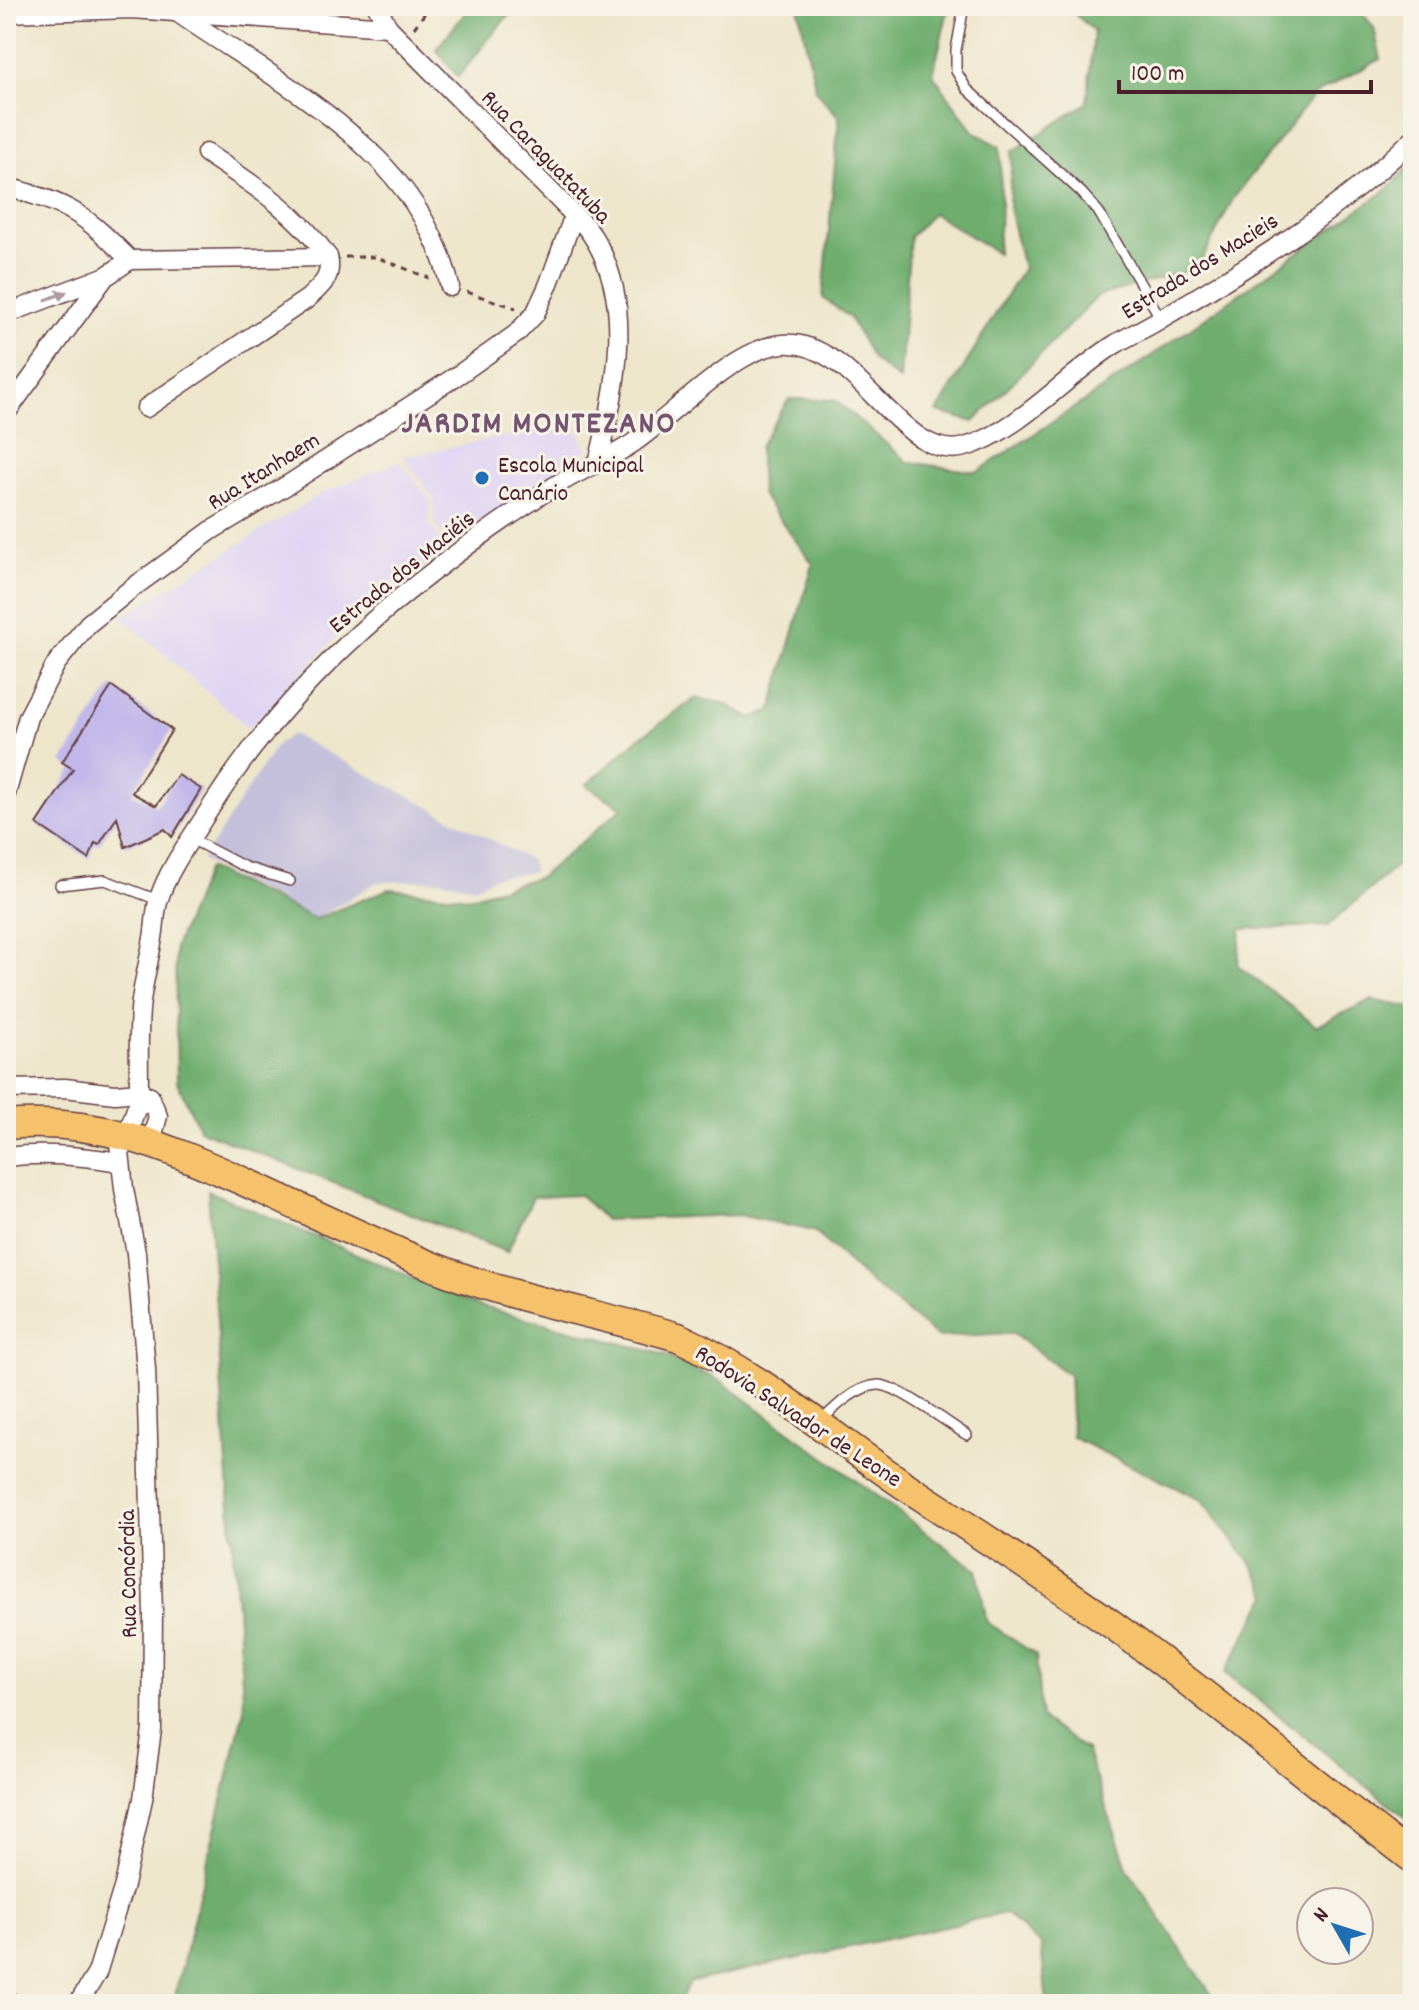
<svg xmlns="http://www.w3.org/2000/svg" width="1419" height="2010" viewBox="0 0 1419 2010" font-family="Dekko,sans-serif">
<style>
.built{fill:#e0d4f4}
.industrial{fill:#c4c0db}
.forest{fill:#6ead6e;stroke:#5c664c;stroke-width:2}
.building{fill:#c1b7ea}
.lines{fill:none;stroke-linecap:round;stroke-linejoin:round}
.lane-casing{stroke:#633d43;stroke-width:12}
.street-casing{stroke:#633d43;stroke-width:21}
.primary-casing{stroke:#633d43;stroke-width:31}
.path{stroke:#633d43;stroke-width:3;stroke-dasharray:6 6;stroke-linecap:butt}
.lane{stroke:#fff;stroke-width:9}
.street{stroke:#fff;stroke-width:18}
.primary{stroke:#f5c16b;stroke-width:28}
.oneway{fill:#ae9aa0}
.poi-dot{fill:#1f6fb2;stroke:#f7f3e8;stroke-width:3}
.labels{text-anchor:middle;stroke-width:6;stroke-linejoin:round;paint-order:stroke}
.street-label{font-size:24px;fill:#4a1f2b;stroke:#f7f3e8}
.poi-label{font-size:24px;fill:#4a1f2b;stroke:#f7f3e8;text-anchor:start}
.district-label{font-size:32px;font-weight:bold;letter-spacing:2px;fill:#74546e;stroke:#f7f3e8}
</style>
<rect width="100%" height="100%" fill="#f7f3e8"/>
<filter id="ink" filterUnits="userSpaceOnUse"><feTurbulence type="fractalNoise" baseFrequency=".0125" numOctaves="2"/><feDisplacementMap in="SourceGraphic" scale="16" xChannelSelector="R" yChannelSelector="G"/><feConvolveMatrix kernelMatrix="1 2 1 2 8 2 1 2 1" color-interpolation-filters="sRGB"/></filter>
<filter id="wash" filterUnits="userSpaceOnUse"><feTurbulence type="fractalNoise" baseFrequency=".006" numOctaves="4" result="noise"/><feDisplacementMap in="SourceGraphic" scale="32" xChannelSelector="R" yChannelSelector="G"/><feGaussianBlur stdDeviation="1.8" result="paint"/><feColorMatrix in="noise" values="0 0 0 0 0 0 0 0 0 0 0 0 0 0 0 0 0 1.4 0 .05"/><feComposite in="paint" operator="in"/></filter>
<g filter="url(#wash)">
<rect width="100%" height="100%" fill="#eee6cb"/>
<g class="built">
<path d="M572 423 588 449 450 545 434 521V499L403 457Z"/>
<path d="M400 461 431 502 429 523 446 548 339 634 249 728 121 617 322 493Z"/>
</g>
<path class="industrial" d="M292 734 531 861 534 872 495 877 474 887 441 880 377 882 315 919 202 860 277 744Z"/>
<g class="forest">
<path d="M471 6H520L504 20 458 77 436 49Z"/>
<path d="M798 6H949L933 74 972 130 1000 147 1001 205 997 253 933 213 910 237 900 380 874 361 849 317 823 298 839 117 816 91Z"/>
<path d="M1066 6H1357L1374 28 1381 59 1315 94 1233 199 1198 268 1098 296 974 422 937 412 1023 268 1009 208 1012 152 1087 103 1094 31Z"/>
<path d="M1413 162V851L1328 926 1241 929 1238 966 1316 1026 1371 1000 1413 1008V1823L1225 1673 1268 1595 1253 1566 1201 1500 1072 1437 1069 1375 1012 1333 937 1337 867 1280 814 1231 739 1215 605 1220 580 1195 533 1197 507 1252 200 1130 177 1082 175 947 208 868 315 919 389 889 469 897 540 877 622 808 586 785 639 738 696 698 723 703 752 718 771 711 813 564 761 494 759 447 789 399 835 400 908 462 977 472 1134 368 1388 189Z"/>
<path d="M208 1191 479 1306 662 1354 721 1381 977 1570 987 1622 1036 1655 1041 1718 1086 1750 1128 1870 1218 2004H1047L1041 1945 1005 1913 690 1982 678 2004H173L244 1709Z"/>
</g>
<g id="blocks">
<path class="building" d="M112 686 172 730 132 793 156 806 178 775 201 789 172 837 165 829 125 847 117 817 99 845 95 843 89 859 37 824 73 769 62 762Z"/>
</g>
</g>
<g filter="url(#ink)">
<use href="#blocks" fill-opacity="0" stroke="#633d43" stroke-width="2"/>
<g class="lines">
<g class="lane-casing">
<g id="lane">
<path d="M964 6 956 50V71L967 89 1081 192 1098 211 1161 319"/>
<path d="M191 839 245 867 290 881"/>
<path d="M60 885 105 880 158 900"/>
<path d="M819 1423C834 1408 856 1386 878 1385 896 1384 949 1424 967 1435"/>
</g>
</g>
<g class="street-casing">
<g id="street">
<path d="M377 6 388 27 586 227C638 294 616 388 598 463"/>
<path d="M6 13 132 9 388 27"/>
<path d="M178 13C283 86 420 151 450 287"/>
<path d="M206 153C252 184 296 211 328 257"/>
<path d="M6 187C69 203 84 214 130 260"/>
<path d="M130 260 328 257C333 277 321 286 307 299L146 408"/>
<path d="M6 314 104 277"/>
<path d="M6 413 105 277 130 260"/>
<path d="M6 794 28 717 56 664 88 624 131 589 212 530 289 484 461 373 516 334 535 314 548 286 574 215"/>
<path d="M6 1089 65 1088 115 1094 139 1092"/>
<path d="M127 1135 136 1109 150 1097"/>
<path d="M151 1142 158 1116 150 1097 139 1092C139 1065 138 1037 140 1010 142 986 149 962 153 938 155 927 155 914 158 902 166 872 194 834 211 807 297 672 420 573 553 487 579 470 608 460 633 443 673 416 735 347 783 344 856 338 902 465 965 447 1018 432 1068 374 1114 345 1130 335 1146 328 1162 318 1251 266 1339 211 1413 139"/>
<path d="M6 1157C45 1152 81 1156 120 1162"/>
<path d="M6 1998 9 2004"/>
<path d="M78 2004 97 1973 124 1885 143 1799 152 1729 153 1613 146 1369 136 1253 124 1189 118 1133"/>
</g>
</g>
<g class="primary-casing">
<path id="primary" d="M6 1125C97 1117 164 1146 245 1182 309 1211 373 1243 439 1269 516 1299 598 1314 678 1337 758 1374 828 1433 901 1483 973 1531 1047 1577 1117 1628 1218 1702 1314 1783 1413 1859"/>
</g>
<g class="path">
<path d="M414 28 430 6"/>
<path d="M345 257H376L429 278"/>
<path d="M467 292 516 308"/>
</g>
<use href="#lane" class="lane"/>
<use href="#street" class="street"/>
<use href="#primary" class="primary"/>
</g>
<defs><path id="oneway-solid" d="M-6-.8H1V-3.2L6.5 0L1 3.2V.8H-6Z" transform="scale(2)"/></defs>
<use class="oneway" href="#oneway-solid" transform="translate(56 296) rotate(-21)"/>
</g>
<circle class="poi-dot" cx="482" cy="478" r="8"/>
<g class="labels">
<g class="street-label">
<text transform="translate(547 156) rotate(46)" y="8">Rua Caraguatatuba</text>
<text transform="translate(1199 265) rotate(-32)" y="8">Estrada dos Macieis</text>
<text transform="translate(263 470) rotate(-32)" y="8">Rua Itanhaem</text>
<text transform="translate(401 571) rotate(-39)" y="8">Estrada dos Maciéis</text>
<text transform="translate(799 1415) rotate(33)" y="8">Rodovia Salvador de Leone</text>
<text transform="translate(127 1574) rotate(-91)" y="8">Rua Concórdia</text>
</g>
<g class="poi-label">
<text x="498" y="472">Escola Municipal<tspan x="498" dy="28">Canário</tspan></text>
</g>
<g class="district-label">
<text x="539" y="432">JARDIM MONTEZANO</text>
</g>
</g>
<rect width="1419" height="2010" fill="none" stroke="#f7f3e8" stroke-width="32"/>
<g transform="translate(1335 1926) rotate(309)"><circle r="38" fill="#f7f3e8" stroke="#b29e9c" stroke-width="2"/>
<path d="M0-6L14 30L0 20L-14 30Z" fill="#1f6fb2"/>
<text y="-12" font-size="22" font-weight="bold" text-anchor="middle" fill="#4a1f2b">N</text>
</g>
<path d="M1119 80v12h252v-12" fill="none" stroke="#4a1f2b" stroke-width="4"/>
<text x="1131" y="80" font-size="24" fill="#4a1f2b" stroke="#f7f3e8" stroke-width="6" paint-order="stroke">100 m</text>
</svg>
